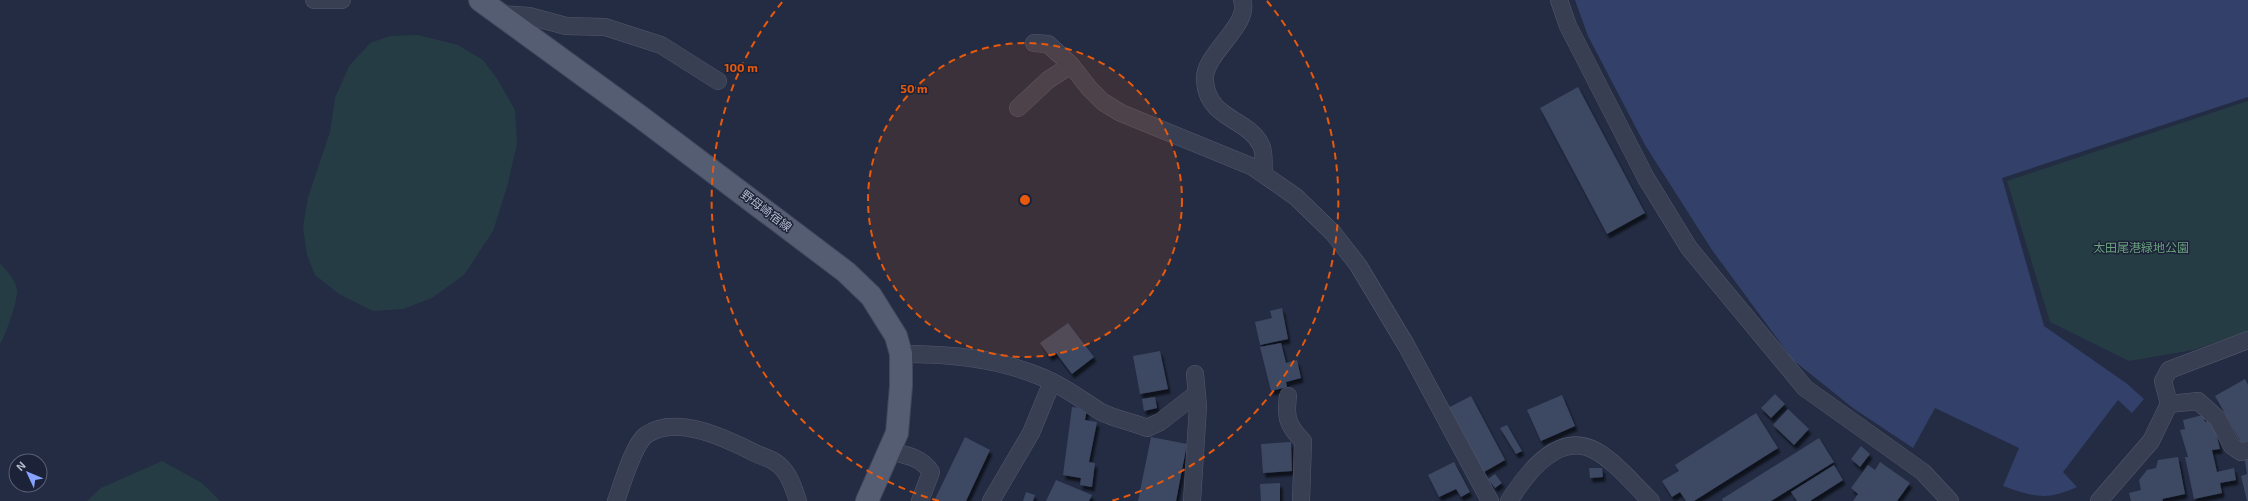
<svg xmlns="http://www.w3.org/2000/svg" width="2248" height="501" viewBox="0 0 2248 501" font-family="'Exo 2','Noto Sans JP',sans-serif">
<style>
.green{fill:#253c44}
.water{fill:#33416a}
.building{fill:#3e4864;filter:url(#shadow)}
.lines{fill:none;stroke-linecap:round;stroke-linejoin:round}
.street-casing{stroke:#52596d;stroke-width:18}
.primary-casing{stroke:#41475c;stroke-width:24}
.street{stroke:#383f53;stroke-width:17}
.primary{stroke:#555d73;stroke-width:22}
.ring{fill:none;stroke:#e8590c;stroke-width:2;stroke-dasharray:7 5}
.labels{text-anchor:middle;stroke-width:3;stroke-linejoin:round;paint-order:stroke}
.street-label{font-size:12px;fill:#b4bacd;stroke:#1c2338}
.park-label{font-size:12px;fill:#69a07e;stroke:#1c2338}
.centre{fill:#e8590c;stroke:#1c2338;stroke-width:2}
.ring-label{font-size:12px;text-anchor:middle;font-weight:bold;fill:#e8590c;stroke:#1c2338;stroke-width:3;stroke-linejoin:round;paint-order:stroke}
</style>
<defs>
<filter id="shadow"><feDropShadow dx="2.5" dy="4.5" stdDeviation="1" flood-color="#0009"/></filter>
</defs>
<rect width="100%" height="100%" fill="#232c43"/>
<g class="green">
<path d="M418 35 458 45 483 60 498 80 515 110 517 144 507 187 493 231 464 275 432 298 403 309 373 311 339 294 315 275 307 255 303 227 308 197 330 132 335 98 349 66 370 43 390 36Z"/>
<path d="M2248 101V331L2193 350 2129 361 2050 322 2007 181Z"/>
<path d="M0 263C6 270 16 280 17 290 18 300 6 335 0 344Z"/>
<path d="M162 461 202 483 220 501H87L101 488Z"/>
</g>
<path class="water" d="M1575 0H2248V97L2002 178 2044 326 2126 383 2144 399 2132 413 2118 400 2063 472 2077 487C2046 501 2034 497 2003 486L2019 448 1935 408 1913 448 1853 408 1793 360 1712 250 1645 145 1588 36Z"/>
<g class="building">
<path d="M1578 87 1645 213 1607 234 1540 108Z"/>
<path d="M1282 308 1288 339 1260 345 1255 322 1272 318 1270 311Z"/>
<path d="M1068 323 1094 357 1072 374 1056 353 1050 357 1040 343Z"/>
<path d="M1281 343 1286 363 1297 360 1301 378 1286 382 1287 387 1271 391 1260 347Z"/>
<path d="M1160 351 1168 389 1140 394 1133 356Z"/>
<path d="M2245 379 2248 385V441L2242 444 2215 396Z"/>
<path d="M1775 394 1785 404 1771 418 1761 408Z"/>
<path d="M1562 395 1575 426 1541 441 1527 410Z"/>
<path d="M1471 396 1505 460 1484 472 1448 408Z"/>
<path d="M1155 397 1157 408 1144 411 1142 399Z"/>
<path d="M1072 407 1087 409 1085 420 1097 422 1089 462 1095 463 1092 487 1080 485 1081 478 1063 475Z"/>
<path d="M1788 409 1809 429 1794 445 1773 425Z"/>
<path d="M1756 413 1778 448 1694 501H1686L1680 492 1672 497 1662 481 1679 471 1675 465Z"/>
<path d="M2203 415 2205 422 2213 420 2220 449 2212 450 2217 472 2234 468 2236 480 2220 483 2222 493 2194 499 2185 457H2188L2180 430 2185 429 2183 420Z"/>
<path d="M1507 425 1522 451 1516 454 1500 428Z"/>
<path d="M965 437 990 450 966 501H934Z"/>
<path d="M1151 437 1187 444 1176 501H1138Z"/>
<path d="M1819 438 1834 462 1771 501H1723L1722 499Z"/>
<path d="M1291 442 1292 471 1263 473 1261 444Z"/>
<path d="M1861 446 1870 454 1860 467 1851 459Z"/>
<path d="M2248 454V501H2247L2241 476 2247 474 2244 455Z"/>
<path d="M2178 457 2185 494 2162 499 2163 501H2131L2129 493 2141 490 2139 480 2147 470 2156 468 2158 460Z"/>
<path d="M1454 462 1470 492 1461 497 1456 489 1439 497 1428 475Z"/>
<path d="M1880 462 1910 483 1897 501H1853L1858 494 1851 488 1868 465 1875 470Z"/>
<path d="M1834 465 1843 480 1810 501H1797L1791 492Z"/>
<path d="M1589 468H1602L1603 477 1590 478Z"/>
<path d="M1495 474 1502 483 1495 488 1488 479Z"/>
<path d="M1056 480 1092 495 1089 501H1046Z"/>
<path d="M1280 483V501H1261L1260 484Z"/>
<path d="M1026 492 1035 495 1033 501H1023Z"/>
</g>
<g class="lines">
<g class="street-casing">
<g id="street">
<path d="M314 0H342"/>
<path d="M1242 0C1252 25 1202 54 1205 81 1208 120 1248 118 1261 145 1265 153 1263 164 1264 173"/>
<path d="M1559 0 1568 26 1646 178 1689 248 1805 388 1923 472 1950 501"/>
<path d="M499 14 529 16 566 26 605 27 661 45 718 81"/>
<path d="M1034 43 1048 44 1071 65 1089 88 1103 102 1121 113 1253 167 1296 197 1333 233 1358 265 1406 345 1490 501"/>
<path d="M1018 108 1048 80 1071 65"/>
<path d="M901 354C951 354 998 358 1044 378 1065 387 1082 400 1101 412 1115 419 1133 422 1147 428L1160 422 1196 394"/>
<path d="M1288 396C1285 418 1288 426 1303 441L1301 501"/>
<path d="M2169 404 2198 401 2218 419 2232 446 2241 452 2248 450"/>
<path d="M889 451C906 455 921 457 931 472L920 501"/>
<path d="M616 501C622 485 633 445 646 435 676 414 725 438 753 452 760 456 769 458 775 462 789 471 793 487 798 501"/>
<path d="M991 501 1031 433 1052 382"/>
<path d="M1192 501 1198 406 1195 374"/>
<path d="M1509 501C1526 474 1558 430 1596 451 1617 463 1634 485 1651 501"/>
<path d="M2099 501 2151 441 2169 404 2163 381 2169 370 2248 340"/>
</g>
</g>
<g class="primary-casing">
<path id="primary" d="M480 0 642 118 846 272 871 296 896 336 901 354V386L897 433 867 501"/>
</g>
<use href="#street" class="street"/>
<use href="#primary" class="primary"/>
</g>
<circle cx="1025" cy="200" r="157" fill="#e8590c" fill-opacity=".12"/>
<g class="ring">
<circle cx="1025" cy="200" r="157"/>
<path d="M939 501A313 313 0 0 1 783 1M1267 1A313 313 0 0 1 1111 501"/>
</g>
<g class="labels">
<g class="street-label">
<text transform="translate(766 211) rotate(37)" y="4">野母崎宿線</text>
</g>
<g class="park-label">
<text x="2141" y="252">太田尾港緑地公園</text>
</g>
</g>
<circle cx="1025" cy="200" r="6" class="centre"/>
<g class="ring-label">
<text x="741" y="72">100 m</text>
<text x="914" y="93">50 m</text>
</g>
<g transform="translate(28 473) rotate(314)"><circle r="19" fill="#1c2338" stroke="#595f74"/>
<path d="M0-3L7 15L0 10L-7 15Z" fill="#87a3ff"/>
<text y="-6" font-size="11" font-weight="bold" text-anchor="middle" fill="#b4bacd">N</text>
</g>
</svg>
